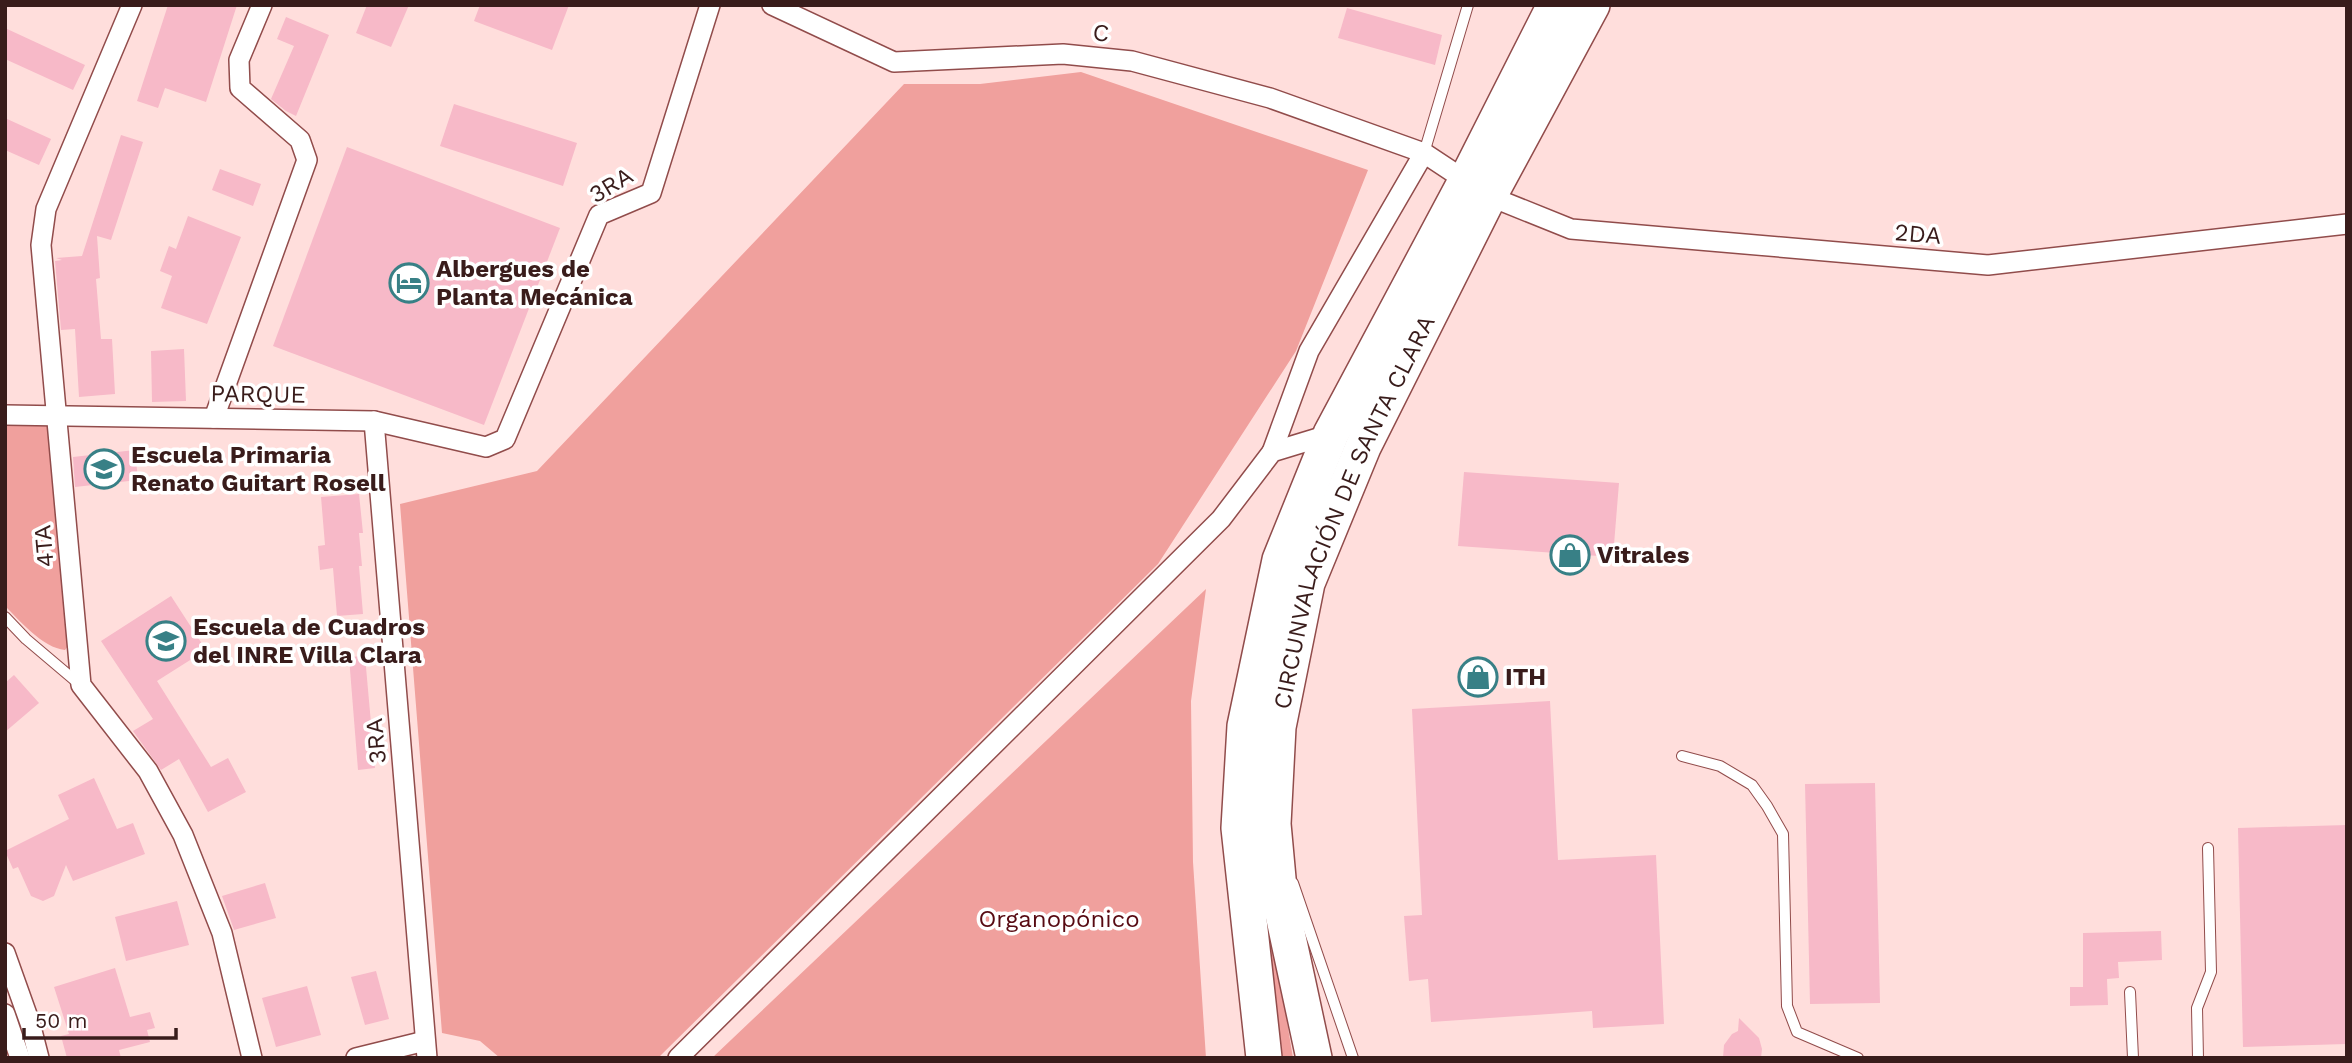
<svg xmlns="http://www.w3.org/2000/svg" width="2352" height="1063" viewBox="0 0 2352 1063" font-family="'Work Sans',sans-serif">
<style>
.green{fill:#f0a09d}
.building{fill:#f7b9c8}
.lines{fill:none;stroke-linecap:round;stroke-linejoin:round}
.lane-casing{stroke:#914c4b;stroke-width:12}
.street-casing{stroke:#914c4b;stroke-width:22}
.highway-casing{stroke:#914c4b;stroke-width:38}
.lane{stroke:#fff;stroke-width:10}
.street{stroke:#fff;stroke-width:19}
.highway{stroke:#fff;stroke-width:35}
.labels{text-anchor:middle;stroke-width:7;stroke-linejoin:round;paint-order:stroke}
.street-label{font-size:24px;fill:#391c1b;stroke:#fff}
.poi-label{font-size:24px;font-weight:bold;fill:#391c1b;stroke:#fff;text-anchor:start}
.park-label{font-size:24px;fill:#570a12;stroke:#fff}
</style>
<rect width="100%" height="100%" fill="#ffdedc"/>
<g class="green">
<path d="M1081 72 1368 170 1296 351 1158 564 658 1058H500L480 1041 442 1033 400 504 537 471 904 84H980Z"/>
<path d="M54 420 68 646 65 650C43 648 19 620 5 606V422Z"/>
<path d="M1206 589 1191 701 1193 862 1206 1058H712Z"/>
<path d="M1261 847 1289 1034 1293 1058H1279L1259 900Z"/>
</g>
<g class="building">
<path d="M168 5H237L206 102 165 88 158 108 137 101Z"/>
<path d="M367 5H409L391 47 356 33Z"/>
<path d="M480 5H569L552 50 474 21Z"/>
<path d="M1347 8 1442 35 1435 65 1338 38Z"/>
<path d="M286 17 329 35 296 116 286 111 271 99 294 46 277 39Z"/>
<path d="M5 28 85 65 73 90 5 59Z"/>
<path d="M454 104 577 143 563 186 440 146Z"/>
<path d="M5 118 51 139 39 165 5 150Z"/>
<path d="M121 135 143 142 111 240 97 236 100 278 96 279 101 339H112L115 394 79 397 75 329 61 330 55 261 62 260 56 258 82 256Z"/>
<path d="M347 147 560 228 484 425 273 346Z"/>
<path d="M220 169 261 184 253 206 212 190Z"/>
<path d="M188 216 241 237 207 324 161 308 172 276 160 271 169 246 176 249Z"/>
<path d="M184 349 186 401 152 402 151 351Z"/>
<path d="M135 450 138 480 75 487 73 457Z"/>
<path d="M1464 472 1619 483 1613 557 1458 546Z"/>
<path d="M359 494 363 533H359L362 566H359L363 614 337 616 333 568 320 570 318 546 325 545 321 497Z"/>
<path d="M171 596 206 650 157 681 211 767 228 758 246 792 208 812 179 759 161 770 133 731 153 719 101 641Z"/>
<path d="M365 656 375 768 358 770 349 657Z"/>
<path d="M14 675 39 703 5 732V683Z"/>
<path d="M1550 701 1558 860 1656 855 1664 1024 1593 1028 1592 1011 1431 1022 1428 979 1409 981 1404 916 1422 915 1412 709Z"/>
<path d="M94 778 117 829 133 823 145 854 73 881 66 865 54 896 43 901 31 896 18 867 13 869 5 851 69 819 58 795Z"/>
<path d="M1875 783 1880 1003 1810 1004 1805 784Z"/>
<path d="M2347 825V1044L2243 1047 2238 828Z"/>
<path d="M265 883 276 918 234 930 222 896Z"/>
<path d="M177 901 189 945 126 961 115 917Z"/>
<path d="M2161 931 2162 960 2118 962 2119 978 2107 979 2108 1005 2070 1006V987H2083V933Z"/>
<path d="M115 968 130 1017 150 1012 155 1028 147 1030 150 1042 119 1050 121 1058H67L61 1036 69 1034 54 987Z"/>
<path d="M376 971 389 1019 365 1025 351 977Z"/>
<path d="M307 986 321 1035 276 1047 262 998Z"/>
<path d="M1739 1018 1759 1038 1762 1049 1761 1058H1723L1724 1045 1732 1034 1738 1031Z"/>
</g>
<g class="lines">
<g class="lane-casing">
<g id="lane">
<path d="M1424 153 1468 5"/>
<path d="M5 617 26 639 78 683"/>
<path d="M1682 756 1720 766 1752 785 1767 806 1783 834 1787 1006 1797 1032 1858 1058"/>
<path d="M1293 883 1353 1058"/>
<path d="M2130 992 2133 1058"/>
<path d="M2198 1058 2197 1008 2211 972 2208 848"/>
</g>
</g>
<g class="street-casing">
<g id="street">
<path d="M132 5 46 209 41 245 81 685 148 771 183 835 222 933 252 1058"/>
<path d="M772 5 894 62 1063 54 1132 61 1270 98 1424 153 1489 196 1571 229 1988 265 2347 224"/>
<path d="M5 415 374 421 486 447 505 439 599 215 651 193 710 5"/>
<path d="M214 418 307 160 300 140 240 88 239 60 262 5"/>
<path d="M374 421 427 1058"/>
<path d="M1272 452 1309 351 1424 153"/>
<path d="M5 953 30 1023 39 1058"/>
<path d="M5 1014 20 1058"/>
<path d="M356 1058 425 1041"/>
<path d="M678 1058 1221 519 1272 452 1331 434"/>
</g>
</g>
<g class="highway-casing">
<g id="highway">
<path d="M1264 1058 1239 828 1245 726 1280 560 1331 434 1466 181 1555 5"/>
<path id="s1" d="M1314 1058 1280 900 1273 824 1278 727 1307 583 1363 447 1489 196 1592 5"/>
</g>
</g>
<use href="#lane" class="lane"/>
<use href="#street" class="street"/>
<use href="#highway" class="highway"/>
</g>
<defs>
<g id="hotel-ring" transform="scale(2.0125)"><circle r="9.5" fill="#fff" stroke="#388086" stroke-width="1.5"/><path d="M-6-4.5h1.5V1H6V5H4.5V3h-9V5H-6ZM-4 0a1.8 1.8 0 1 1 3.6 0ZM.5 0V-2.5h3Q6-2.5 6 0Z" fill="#388086"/></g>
<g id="school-ring" transform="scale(2.0125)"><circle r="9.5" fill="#fff" stroke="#388086" stroke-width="1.5"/><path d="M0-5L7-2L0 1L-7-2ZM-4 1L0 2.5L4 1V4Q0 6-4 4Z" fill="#388086"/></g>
<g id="shop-ring" transform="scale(2.0125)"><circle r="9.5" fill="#fff" stroke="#388086" stroke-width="1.5"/><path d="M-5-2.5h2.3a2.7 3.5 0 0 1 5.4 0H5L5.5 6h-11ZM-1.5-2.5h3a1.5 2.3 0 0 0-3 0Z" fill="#388086"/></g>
<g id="university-ring" transform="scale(2.0125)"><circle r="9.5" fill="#fff" stroke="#388086" stroke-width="1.5"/><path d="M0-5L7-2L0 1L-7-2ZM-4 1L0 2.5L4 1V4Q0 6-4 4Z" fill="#388086"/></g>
</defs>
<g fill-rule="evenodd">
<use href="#hotel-ring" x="409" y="283"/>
<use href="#school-ring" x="104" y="469"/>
<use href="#shop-ring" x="1570" y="555"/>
<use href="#university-ring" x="166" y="641"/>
<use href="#shop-ring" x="1478" y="677"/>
</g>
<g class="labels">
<g class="street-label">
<text transform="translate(1101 33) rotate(6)" y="8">C</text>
<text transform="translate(611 185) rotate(-31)" y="8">3RA</text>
<text transform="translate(1918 234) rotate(5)" y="8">2DA</text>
<text transform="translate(258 394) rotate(1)" y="8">PARQUE</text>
<text dy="8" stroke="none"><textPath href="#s1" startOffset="564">CIRCUNVALACIÓN DE SANTA CLARA</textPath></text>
<text transform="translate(44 546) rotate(-95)" y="8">4TA</text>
<text transform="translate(376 741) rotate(-95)" y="8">3RA</text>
</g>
<g class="poi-label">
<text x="436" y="277">Albergues de<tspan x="436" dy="28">Planta Mecánica</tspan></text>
<text x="131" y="463">Escuela Primaria<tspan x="131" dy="28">Renato Guitart Rosell</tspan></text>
<text x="1597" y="563">Vitrales</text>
<text x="193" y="635">Escuela de Cuadros<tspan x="193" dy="28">del INRE Villa Clara</tspan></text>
<text x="1505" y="685">ITH</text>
</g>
<g class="park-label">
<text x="1059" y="927">Organopónico</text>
</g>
</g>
<rect width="2352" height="1063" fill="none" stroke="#391c1b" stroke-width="14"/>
<path d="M24 1028v10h152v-10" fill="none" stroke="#391c1b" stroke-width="3.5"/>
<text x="35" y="1028" font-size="21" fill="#391c1b" stroke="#ffffff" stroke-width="5" paint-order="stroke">50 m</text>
</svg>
